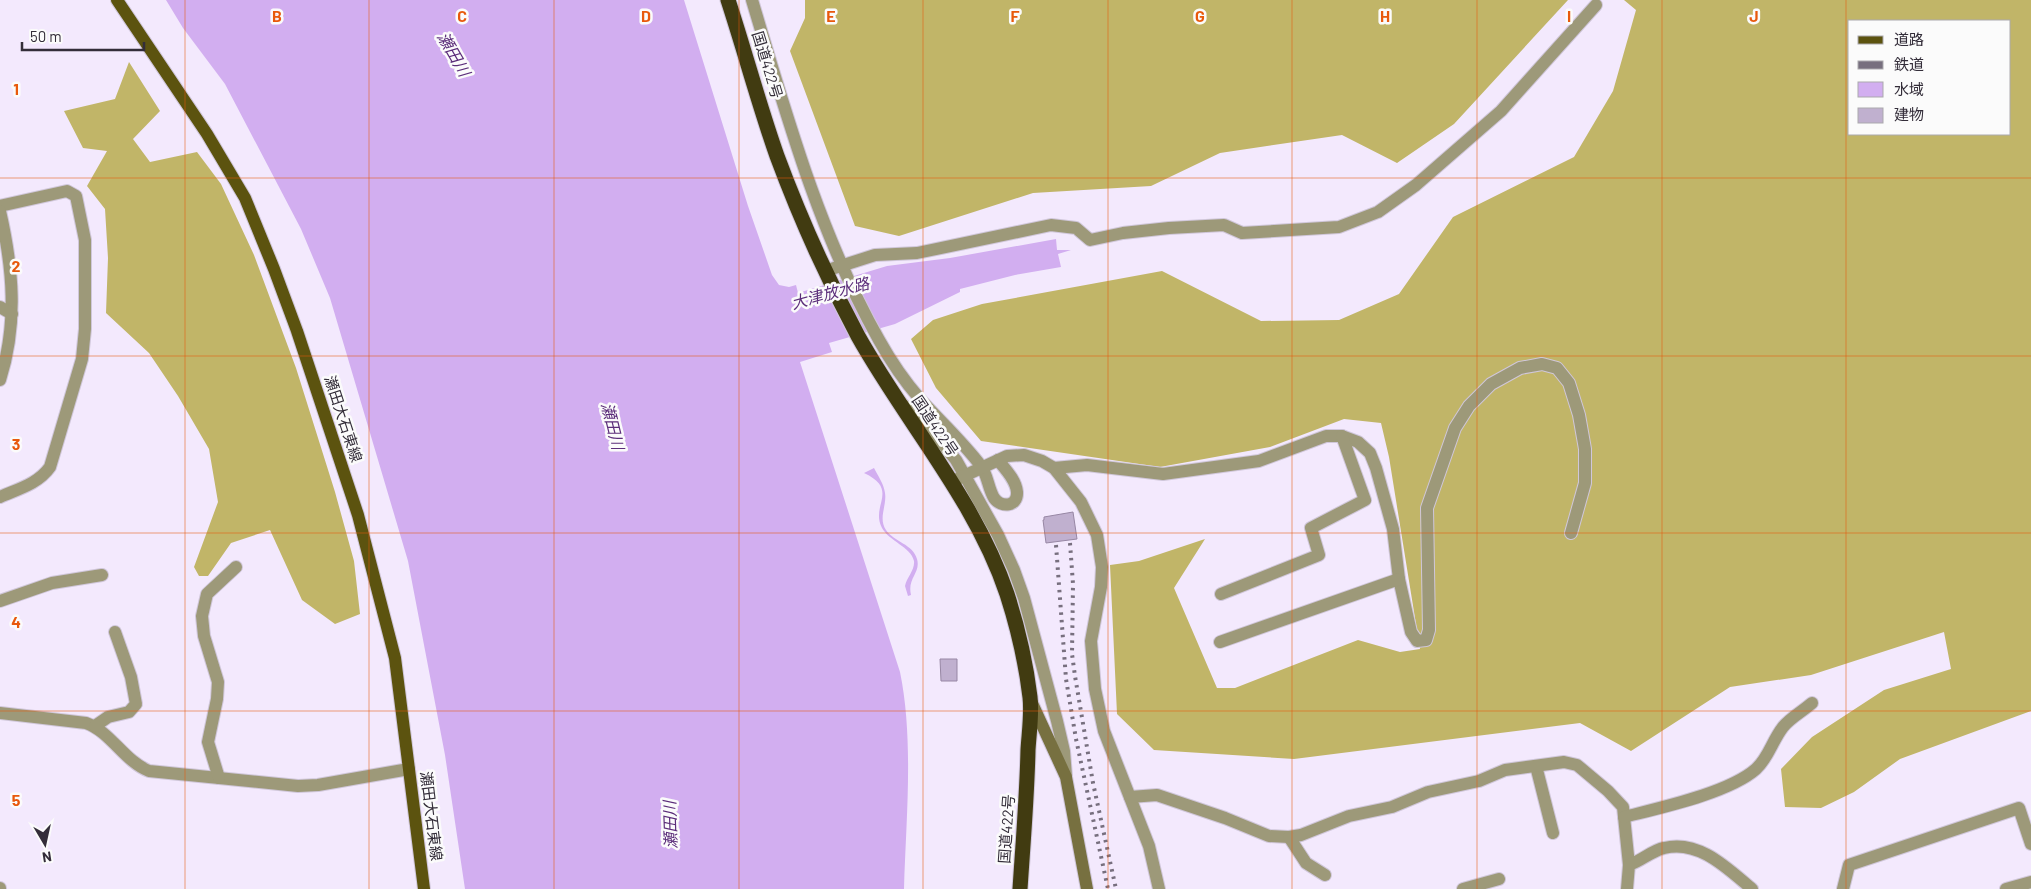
<svg xmlns="http://www.w3.org/2000/svg" width="2031" height="889" viewBox="0 0 2031 889" font-family="Barlow,'Noto Sans JP',sans-serif">
<style>
.forest{fill:#c1b568;fill-rule:evenodd}
.water{fill:#d2aef0}
.building{fill:#c0b0cf;stroke:#9787a4}
.lines{fill:none;stroke-linecap:round;stroke-linejoin:round}
.street-casing{stroke:#d0c7da;stroke-width:14}
.secondary-casing{stroke:#d0c7da;stroke-width:14}
.primary-casing{stroke:#d0c7da;stroke-width:14}
.highway-casing{stroke:#d0c7da;stroke-width:17}
.street{stroke:#9d9979;stroke-width:12}
.secondary{stroke:#777040;stroke-width:12}
.primary{stroke:#5c530f;stroke-width:12}
.highway{stroke:#413b11;stroke-width:15}
.rail{stroke:#776f7e;stroke-width:4;stroke-dasharray:2.5 5;stroke-linecap:butt}
.grid{fill:none;stroke:#e8590c;stroke-width:1;stroke-opacity:0.55}
.labels{text-anchor:middle;stroke-width:5;stroke-linejoin:round;paint-order:stroke}
.street-label{font-size:15px;fill:#332d39;stroke:#fbfbfb}
.water-label{font-size:16px;font-style:italic;fill:#5b2d7a;stroke:#fbfbfb}
.grid-label{font-size:16px;text-anchor:middle;font-weight:bold;fill:#e8590c;stroke:#fbfbfb;stroke-width:5;stroke-linejoin:round;paint-order:stroke}
</style>
<rect width="100%" height="100%" fill="#f3e9fd"/>
<g class="forest">
<path d="M805 0H1568L1454 124 1397 163 1342 135 1220 153 1151 186 1033 193 899 236 855 226 790 51 805 18Z"/>
<path d="M1624 0H2031V711L1900 759 1854 792 1821 808 1785 807 1781 769 1812 737 1884 690 1951 669 1944 632 1811 675 1730 687 1631 751 1580 723 1294 759 1154 750 1117 714 1110 565 1139 561 1205 539 1174 588 1217 688H1235L1358 640 1400 652 1420 649 1389 457 1381 423 1344 419 1270 447 1160 467 981 441 936 388 911 339 933 320 982 304 1162 271 1261 321 1339 320 1399 294 1453 217 1574 157 1613 91 1636 10ZM1850 21H2010V134H1850Z"/>
<path d="M129 62 160 111 133 139 150 162 197 152 221 184 254 255 296 368 335 492 354 561 360 614 335 624 302 600 270 530 231 543 208 576H199L194 567 218 502 209 449 178 396 149 353 106 313 108 258 105 209 87 186 107 151 83 148 64 111 115 99Z"/>
</g>
<g class="water">
<path d="M166 0H684L748 206 772 275 779 285 789 287 796 285 798 293 887 266 950 258 1056 239 1057 250H1071L1058 254 1061 267 1015 275 960 289V292L895 324 829 343 832 352 800 362 900 672C914 740 906 819 904 889H465L445 755 408 561 330 298 301 229 225 84 183 28Z"/>
<path d="M874 468C878 476 884 484 885 493 887 506 878 518 886 530 894 542 913 544 917 559 921 573 907 578 911 595L908 596 905 586C907 577 915 570 914 561 911 547 889 541 882 528 870 505 900 490 864 473Z"/>
</g>
<g class="building">
<path d="M1073 512 1077 539 1046 543 1043 520H1044V517Z"/>
<path d="M940 659H957V681H941Z"/>
</g>
<g class="lines">
<g class="street-casing">
<g id="street">
<path d="M752 0C787 117 819 233 879 340 889 358 906 383 920 399 940 421 963 442 981 466 988 476 988 488 994 498 1001 508 1018 507 1017 492 1016 480 1005 469 998 460"/>
<path d="M0 206 67 191 76 196 85 240V329L82 359 50 467C38 484 18 489 0 497"/>
<path d="M0 211C13 268 18 323 0 380"/>
<path d="M825 271 875 255 917 253 1051 225 1076 228 1090 240 1123 233 1169 228 1224 225 1242 233 1339 227 1378 212 1416 185 1501 111 1596 5"/>
<path d="M0 307 12 314"/>
<path d="M903 405 922 419 956 460 998 535 1014 570 1024 598 1057 721 1064 751 1066 776"/>
<path d="M1054 468 1087 465 1163 474 1259 461 1326 436H1342L1358 442 1370 453 1376 468 1393 529 1399 579 1411 632 1417 641 1426 640 1429 630 1427 508 1455 428 1469 406 1491 384 1520 368 1542 364 1557 368 1569 383 1579 415 1585 449V483L1571 533"/>
<path d="M951 482 1007 456 1024 455 1042 461 1054 468 1081 502 1097 535 1102 567 1101 587 1091 641 1095 689 1104 731 1149 846 1159 889"/>
<path d="M1221 594 1319 555 1311 528 1365 500 1342 436"/>
<path d="M0 601 52 583 102 575"/>
<path d="M1220 642 1399 579"/>
<path d="M0 713 86 723C111 732 124 761 149 771L298 786 318 785 409 769"/>
<path d="M95 726 108 717 129 712 136 704 131 677 115 632"/>
<path d="M1536 766 1553 833"/>
<path d="M219 778 208 742 217 699 218 682 204 636 202 616 207 594 236 567"/>
<path d="M1130 797 1157 795 1225 818 1269 836 1289 837 1301 835 1349 816 1392 807 1428 792 1479 781 1505 770 1564 762 1577 765 1608 791 1623 807 1629 865"/>
<path d="M1624 817C1659 808 1729 793 1756 769 1769 757 1772 741 1783 727 1790 718 1803 711 1812 703"/>
<path d="M1289 837 1306 863 1325 875"/>
<path d="M0 888V889"/>
<path d="M1463 889 1499 879"/>
<path d="M1627 889 1629 865C1641 861 1653 850 1664 848 1699 839 1728 869 1752 889"/>
<path d="M1843 889 1849 865 2019 808 2031 844"/>
<path d="M2006 889 2031 882"/>
</g>
</g>
<g class="secondary-casing">
<path id="secondary" d="M1031 701 1066 777 1087 889"/>
</g>
<g class="primary-casing">
<path id="primary" d="M117 0 207 134 245 198 274 269 297 331 358 515 395 658 424 889"/>
</g>
<g class="highway-casing">
<path id="highway" d="M728 0C745 52 759 105 777 156 800 218 827 278 858 336 906 422 975 499 1007 594 1017 625 1026 664 1030 697 1032 714 1029 733 1028 750 1027 796 1023 843 1020 889"/>
</g>
<use href="#street" class="street"/>
<use href="#secondary" class="secondary"/>
<use href="#primary" class="primary"/>
<use href="#highway" class="highway"/>
<g class="rail">
<path d="M1070 543 1073 584 1072 654 1075 676 1093 783 1116 889"/>
<path d="M1056 545 1066 679 1076 739 1108 889"/>
</g>
</g>
<path class="grid" d="M185 0V889M369 0V889M554 0V889M739 0V889M923 0V889M1108 0V889M1292 0V889M1477 0V889M1662 0V889M1846 0V889M0 178H2031M0 356H2031M0 533H2031M0 711H2031"/>
<g class="labels">
<g class="street-label">
<text transform="translate(767 65) rotate(73)" y="5">国道422号</text>
<text transform="translate(343 419) rotate(72)" y="5">瀬田大石東線</text>
<text transform="translate(935 426) rotate(56)" y="5">国道422号</text>
<text transform="translate(431 816) rotate(83)" y="5">瀬田大石東線</text>
<text transform="translate(1007 829) rotate(-86)" y="5">国道422号</text>
</g>
<g class="water-label">
<text transform="translate(454 54) rotate(60)" y="6">瀬田川</text>
<text transform="translate(830 293) rotate(-15)" y="6">大津放水路</text>
<text transform="translate(613 426) rotate(76)" y="6">瀬田川</text>
<text transform="translate(670 825) rotate(-92)" y="6">瀬田川</text>
</g>
</g>
<g class="grid-label">
<text x="277" y="22">B</text>
<text x="462" y="22">C</text>
<text x="646" y="22">D</text>
<text x="831" y="22">E</text>
<text x="1015" y="22">F</text>
<text x="1200" y="22">G</text>
<text x="1385" y="22">H</text>
<text x="1569" y="22">I</text>
<text x="1754" y="22">J</text>
<text x="16" y="95">1</text>
<text x="16" y="272">2</text>
<text x="16" y="450">3</text>
<text x="16" y="628">4</text>
<text x="16" y="806">5</text>
</g>
<rect x="1848" y="20" width="162" height="115" fill="#fbfbfb" stroke="#aba9ad"/>
<rect x="1858" y="36" width="25" height="8" fill="#5c530f" stroke="#aba9ad"/>
<text x="1894" y="45" font-size="15" fill="#332d39">道路</text>
<rect x="1858" y="61" width="25" height="8" fill="#776f7e" stroke="#aba9ad"/>
<text x="1894" y="70" font-size="15" fill="#332d39">鉄道</text>
<rect x="1858" y="82" width="25" height="15" fill="#d2aef0" stroke="#aba9ad"/>
<text x="1894" y="95" font-size="15" fill="#332d39">水域</text>
<rect x="1858" y="108" width="25" height="15" fill="#c0b0cf" stroke="#aba9ad"/>
<text x="1894" y="120" font-size="15" fill="#332d39">建物</text>
<g transform="translate(45 844) rotate(171)" stroke="#fbfbfb" stroke-width="4" paint-order="stroke">
<path d="M0-4L9 19L0 12L-9 19Z" fill="#332d39"/>
<text y="-8" font-size="14" font-weight="bold" text-anchor="middle" fill="#332d39">N</text>
</g>
<path d="M22 42v8h122v-8" fill="none" stroke="#332d39" stroke-width="2.5"/>
<text x="30" y="42" font-size="15" fill="#332d39" stroke="#fbfbfb" stroke-width="4" paint-order="stroke">50 m</text>
</svg>
